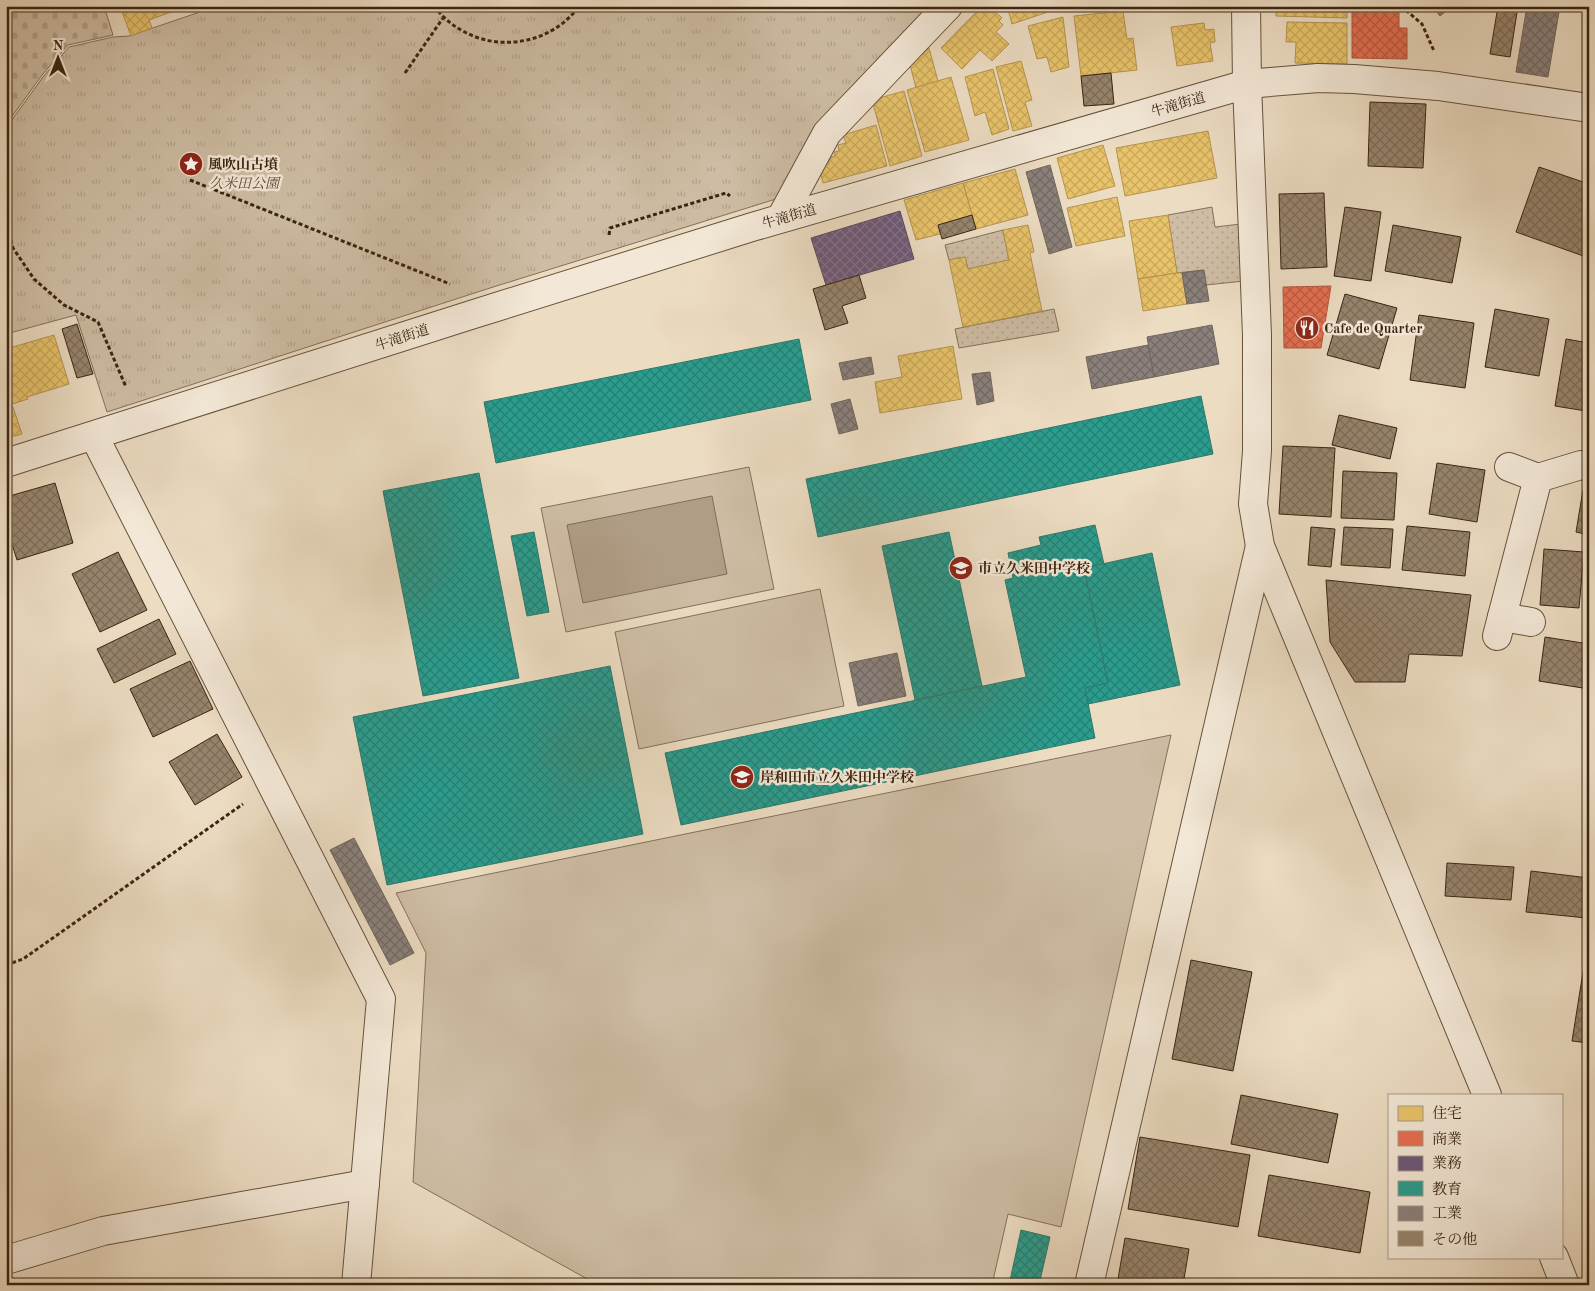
<svg xmlns="http://www.w3.org/2000/svg" width="1595" height="1291" viewBox="0 0 1595 1291" font-family="'Old Standard TT','Noto Serif JP',serif">
<style>
.grass{fill:url(#grass-tufts);stroke:#84705a}
.cemetery{fill:url(#cemetery-stones);stroke:#84705a}
.garden{fill:url(#garden-dots);stroke:#84705a}
.pitch{fill:#cebda4;stroke:#84705a}
.water{fill:#b09d85;stroke:#816d56}
.homes{fill:url(#homes-cross-hatch);stroke:#b5944f}
.shops{fill:url(#shops-cross-hatch);stroke:#b3583e}
.offices{fill:url(#offices-cross-hatch);stroke:#5e495a}
.schools{fill:url(#schools-cross-hatch);stroke:#2f7969}
.industry{fill:url(#industry-cross-hatch);stroke:#72655c}
.building{fill:url(#building-cross-hatch);stroke:#3b2410}
.lines{fill:none;stroke-linecap:round;stroke-linejoin:round}
.minor-casing{stroke:#67523c;stroke-width:30}
.path{stroke:#3b2410;stroke-width:3;stroke-dasharray:4 2.5;stroke-linecap:butt}
.minor{stroke:#f3e8d7;stroke-width:28}
.labels{text-anchor:middle;stroke-width:5;stroke-linejoin:round;paint-order:stroke}
.street-label{font-size:14px;fill:#3b2410;stroke:#f3e8d7}
.poi-label{font-size:14px;font-weight:bold;fill:#3b2410;stroke:#f3e8d7;text-anchor:start}
.park-label{font-size:14px;font-style:italic;fill:#604a35;stroke:#f3e8d7}
</style>
<defs>
<pattern id="grass-tufts" width="24" height="20" patternUnits="userSpaceOnUse" patternTransform="scale(1.25)"><rect width="24" height="20" fill="#cebda4"/><path d="M3 7l-1-3M5 7V3M7 7l1-3M15 17l-1-3M17 17v-4M19 17l1-3" fill="none" stroke="#b2a28c"/></pattern>
<pattern id="cemetery-stones" width="16" height="16" patternUnits="userSpaceOnUse" patternTransform="scale(1.25)"><rect width="16" height="16" fill="#cebda4"/><path d="M2 7V4a2 2 0 0 1 4 0v3zM10 15v-3a2 2 0 0 1 4 0v3z" fill="#b2a28c"/></pattern>
<pattern id="garden-dots" width="8" height="8" patternUnits="userSpaceOnUse" patternTransform="scale(1.25)"><rect width="8" height="8" fill="#cebda4"/><path d="M2 2h.1M6 6h.1" fill="none" stroke="#b2a28c" stroke-width="1.8" stroke-linecap="round"/></pattern>
<pattern id="homes-cross-hatch" width="8" height="8" patternUnits="userSpaceOnUse" patternTransform="scale(1.25)"><rect width="8" height="8" fill="#e9c46a"/><path d="M0 0l8 8M0 8l8-8" fill="none" stroke="#c9a85b"/></pattern>
<pattern id="shops-cross-hatch" width="8" height="8" patternUnits="userSpaceOnUse" patternTransform="scale(1.25)"><rect width="8" height="8" fill="#e76f51"/><path d="M0 0l8 8M0 8l8-8" fill="none" stroke="#bc5b42"/></pattern>
<pattern id="offices-cross-hatch" width="8" height="8" patternUnits="userSpaceOnUse" patternTransform="scale(1.25)"><rect width="8" height="8" fill="#6d597a"/><path d="M0 0l8 8M0 8l8-8" fill="none" stroke="#837289"/></pattern>
<pattern id="schools-cross-hatch" width="8" height="8" patternUnits="userSpaceOnUse" patternTransform="scale(1.25)"><rect width="8" height="8" fill="#2a9d8f"/><path d="M0 0l8 8M0 8l8-8" fill="none" stroke="#258073"/></pattern>
<pattern id="industry-cross-hatch" width="8" height="8" patternUnits="userSpaceOnUse" patternTransform="scale(1.25)"><rect width="8" height="8" fill="#8a817c"/><path d="M0 0l8 8M0 8l8-8" fill="none" stroke="#726964"/></pattern>
<pattern id="building-cross-hatch" width="8" height="8" patternUnits="userSpaceOnUse" patternTransform="scale(1.25)"><rect width="8" height="8" fill="#97846d"/><path d="M0 0l8 8M0 8l8-8" fill="none" stroke="#7c6c58"/></pattern>
</defs>
<rect width="100%" height="100%" fill="#ecdcc2"/>
<filter id="stains"><feTurbulence type="fractalNoise" baseFrequency=".004" numOctaves="4"/><feColorMatrix values="0 0 0 0 .2 0 0 0 0 .09 0 0 0 0 .02 0 0 0 .5 -.17"/></filter>
<radialGradient id="worn" r=".72"><stop offset=".6" stop-color="#630" stop-opacity="0"/><stop offset="1" stop-color="#630" stop-opacity=".3"/></radialGradient>
<path class="grass" d="M199 6H931L776 199 490 288 107 412 76 315 6 334V125L9 124 43 77 69 47 113 37 129 36 200 12Z"/>
<path class="cemetery" d="M6 6H104L113 35 68 45 42 75 8 122H6Z"/>
<g class="garden">
<path d="M1212 207 1215 227 1241 224 1244 281 1206 285 1203 270 1177 273 1168 215Z"/>
<path d="M1003 230 1009 260 968 269 965 257 949 260 945 245Z"/>
<path d="M1054 309 1059 331 959 348 955 329Z"/>
</g>
<g class="pitch">
<path d="M749 467 774 589 566 632 541 508Z"/>
<path d="M820 589 844 706 639 749 615 632Z"/>
<path d="M1171 735 1061 1227 1008 1214 992 1285H598L413 1182 426 953 396 893Z"/>
</g>
<path class="water" d="M712 496 727 574 583 603 567 525Z"/>
<g class="homes">
<path d="M120 6H182V8L149 20 152 28 131 36Z"/>
<path d="M982 6H989L1002 18 999 21 1003 25 996 32 1009 44 992 61 980 50 962 69 941 48Z"/>
<path d="M1007 6H1057V9L1012 24Z"/>
<path d="M1276 6H1347V18L1276 16Z"/>
<path d="M1123 11 1127 39 1133 38 1137 70 1081 76 1074 16Z"/>
<path d="M1063 17 1069 67 1051 72 1047 57 1037 59 1028 26Z"/>
<path d="M1287 22 1347 23V64L1295 63 1296 42H1286Z"/>
<path d="M1204 23 1205 30 1214 29 1215 42 1210 43 1213 61 1177 66 1171 27Z"/>
<path d="M929 48 938 81 916 88 910 65Z"/>
<path d="M1021 61 1032 100 1025 102 1032 126 1013 131 996 67Z"/>
<path d="M993 69 1009 129 992 135 985 112 975 116 965 77Z"/>
<path d="M951 77 969 140 925 152 907 90Z"/>
<path d="M904 91 922 156 890 166 872 100Z"/>
<path d="M876 125 887 166 823 183 819 166 829 164 828 158 835 156 834 152 839 151 838 145 846 143 843 135Z"/>
<path d="M1208 131 1217 178 1125 196 1116 148Z"/>
<path d="M1103 145 1115 186 1068 199 1057 158Z"/>
<path d="M1015 169 1028 215 976 229 963 183Z"/>
<path d="M963 183 972 215 938 225 940 234 916 240 904 200Z"/>
<path d="M1117 197 1125 236 1076 246 1067 208Z"/>
<path d="M1168 215 1177 273 1138 279 1129 221Z"/>
<path d="M1028 225 1034 252 1030 253 1042 311 963 327 949 260 965 257 968 269 1009 260 1003 230Z"/>
<path d="M1177 273H1182L1187 304 1143 311 1138 279Z"/>
<path d="M54 335 69 384 27 397 28 399 6 406V349Z"/>
<path d="M953 346 962 399 880 413 875 382 902 377 898 356Z"/>
<path d="M13 407 22 434 6 438V409Z"/>
</g>
<g class="shops">
<path d="M1352 6H1381V9H1399V28H1407V59L1352 58Z"/>
<path d="M1331 286 1321 348H1284L1283 287Z"/>
</g>
<path class="offices" d="M900 211 914 259 826 285 811 238Z"/>
<g class="schools">
<path d="M799 339 811 400 496 463 484 402Z"/>
<path d="M1201 396 1213 454 818 537 806 479Z"/>
<path d="M479 473 519 678 423 696 383 491Z"/>
<path d="M1095 525 1104 564 1084 568 1108 683 1085 688 1095 738 681 825 665 753 1026 677 1005 580 1013 578 1008 553 1041 545 1039 537Z"/>
<path d="M534 532 549 612 527 616 511 536Z"/>
<path d="M949 532 982 686 915 700 882 546Z"/>
<path d="M1152 553 1180 685 1088 704 1085 688 1108 683 1084 568Z"/>
<path d="M610 666 643 834 387 885 353 717Z"/>
<path d="M1021 1230 1050 1237 1039 1285H1009Z"/>
</g>
<g class="industry">
<path d="M1432 6H1452L1440 16Z"/>
<path d="M1527 6H1560L1548 77 1516 72Z"/>
<path d="M1050 165 1072 247 1049 254 1026 172Z"/>
<path d="M1204 270 1209 301 1187 304 1182 273Z"/>
<path d="M1212 325 1219 364 1154 377 1147 337Z"/>
<path d="M1148 345 1154 377 1092 389 1086 357Z"/>
<path d="M871 357 874 374 843 380 839 363Z"/>
<path d="M990 372 994 401 977 405 972 374Z"/>
<path d="M850 399 858 429 839 434 831 404Z"/>
<path d="M897 653 906 696 858 706 849 663Z"/>
<path d="M354 838 414 953 390 965 330 850Z"/>
</g>
<g class="building">
<path d="M1498 6H1518L1510 57 1490 54Z"/>
<path d="M1111 73 1114 104 1084 106 1081 76Z"/>
<path d="M1370 102 1426 104 1423 168 1368 166Z"/>
<path d="M1539 167 1589 184V258L1516 232Z"/>
<path d="M1324 193 1327 267 1281 269 1279 194Z"/>
<path d="M1345 207 1381 212 1371 281 1334 276Z"/>
<path d="M972 215 976 229 942 239 938 225Z"/>
<path d="M1393 225 1461 237 1452 283 1385 271Z"/>
<path d="M859 275 866 298 842 306 848 323 825 330 813 289Z"/>
<path d="M1345 294 1397 308 1379 369 1327 355Z"/>
<path d="M1495 309 1549 319 1539 376 1485 367Z"/>
<path d="M1419 315 1474 323 1465 388 1410 380Z"/>
<path d="M77 324 93 374 77 378 62 329Z"/>
<path d="M1566 339 1589 343V393L1586 411 1555 406Z"/>
<path d="M1339 415 1397 428 1390 459 1332 445Z"/>
<path d="M1283 446 1335 448 1331 517 1279 514Z"/>
<path d="M1437 463 1485 470 1477 522 1429 514Z"/>
<path d="M1343 471 1397 473 1394 520 1341 518Z"/>
<path d="M55 483 73 543 17 560 6 525V497Z"/>
<path d="M1589 487V535L1576 532 1583 490Z"/>
<path d="M1407 526 1470 532 1465 576 1402 570Z"/>
<path d="M1311 527 1335 529 1331 567 1308 565Z"/>
<path d="M1344 527 1393 529 1390 568 1341 565Z"/>
<path d="M1544 549 1584 552 1579 608 1540 605Z"/>
<path d="M118 552 147 610 100 632 72 574Z"/>
<path d="M1326 580 1471 595 1462 656 1409 654 1405 682H1355L1330 642Z"/>
<path d="M159 619 176 654 114 683 97 649Z"/>
<path d="M1545 637 1589 644V689L1539 681Z"/>
<path d="M190 661 213 709 153 737 130 689Z"/>
<path d="M217 734 242 777 195 805 169 762Z"/>
<path d="M1447 863 1514 867 1511 900 1445 896Z"/>
<path d="M1531 871 1589 878 1587 918 1526 912Z"/>
<path d="M1191 960 1252 972 1233 1071 1172 1059Z"/>
<path d="M1584 966 1589 967V1043L1572 1041Z"/>
<path d="M1241 1095 1338 1114 1328 1163 1231 1144Z"/>
<path d="M1140 1137 1250 1155 1238 1227 1128 1209Z"/>
<path d="M1269 1175 1370 1192 1360 1253 1258 1236Z"/>
<path d="M1125 1238 1189 1249 1183 1285H1117Z"/>
</g>
<g class="lines">
<g class="minor-casing">
<g id="minor">
<path d="M1246 6 1247 84 1257 335V451L1253 504 1260 546 1487 1095"/>
<path d="M781 218 827 133 948 6"/>
<path d="M94 436 381 999 356 1285"/>
<path d="M6 463 474 314 752 227 1247 84 1318 78 1354 79 1438 86 1589 108"/>
<path d="M1509 467 1538 478"/>
<path d="M1502 617 1531 622"/>
<path d="M1497 636 1538 478 1581 465 1589 466"/>
<path d="M1554 1257 1565 1285"/>
<path d="M6 1260 103 1231 365 1184"/>
<path d="M1089 1285 1260 546"/>
</g>
</g>
<g class="path">
<path d="M434 6C442 16 451 25 463 31 501 53 554 42 579 6"/>
<path d="M1401 6 1422 24 1434 51"/>
<path d="M405 73 443 18"/>
<path d="M190 180 450 284"/>
<path d="M6 221 13 248 34 279 64 305 98 322 126 387"/>
<path d="M609 235 610 228 726 193 730 196"/>
<path d="M6 965 23 959 243 804"/>
</g>
<use href="#minor" class="minor"/>
</g>
<defs>
<g id="sight-disc" transform="scale(1.25)"><circle r="9.5" fill="#8f2418" stroke="#f3e8d7"/><path d="M0-6L1.8-2.2L6-1.7L2.9 1.2L3.7 5.4L0 3.3L-3.7 5.4L-2.9 1.2L-6-1.7L-1.8-2.2Z" fill="#fff"/></g>
<g id="restaurant-disc" transform="scale(1.25)"><circle r="9.5" fill="#8f2418" stroke="#f3e8d7"/><path d="M-5-6h1v4h1v-4h1v4h1v-4h1v5L-1.5 .5V6h-2V.5L-5-1ZM5-6V6H3V1.5H1.5Q1.5-4 5-6Z" fill="#fff"/></g>
<g id="school-disc" transform="scale(1.25)"><circle r="9.5" fill="#8f2418" stroke="#f3e8d7"/><path d="M0-5L7-2L0 1L-7-2ZM-4 1L0 2.5L4 1V4Q0 6-4 4Z" fill="#fff"/></g>
</defs>
<g fill-rule="evenodd">
<use href="#sight-disc" x="191" y="164"/>
<use href="#restaurant-disc" x="1307" y="328"/>
<use href="#school-disc" x="961" y="568"/>
<use href="#school-disc" x="742" y="777"/>
</g>
<g class="labels">
<g class="street-label">
<text transform="translate(1178 104) rotate(-16)" y="5">牛滝街道</text>
<text transform="translate(789 216) rotate(-16)" y="5">牛滝街道</text>
<text transform="translate(402 337) rotate(-18)" y="5">牛滝街道</text>
</g>
<g class="poi-label">
<text x="208" y="169">風吹山古墳</text>
<text x="1324" y="333">Cafe de Quarter</text>
<text x="978" y="573">市立久米田中学校</text>
<text x="760" y="782">岸和田市立久米田中学校</text>
</g>
<g class="park-label">
<text x="244" y="188">久米田公園</text>
</g>
</g>
<rect width="1595" height="1291" fill="none" stroke="#ecdcc2" stroke-width="25"/>
<rect x="8" y="8" width="1580" height="1276" fill="none" stroke="#3b2410" stroke-width="2.5"/>
<rect x="12" y="12" width="1570" height="1266" fill="none" stroke="#3b2410"/>
<rect x="1388" y="1094" width="175" height="165" fill="#f3e8d7" stroke="#a99a87"/>
<rect x="1398" y="1106" width="25" height="15" fill="#e9c46a" stroke="#a99a87"/>
<text x="1432" y="1118" font-size="15" fill="#3b2410">住宅</text>
<rect x="1398" y="1131" width="25" height="15" fill="#e76f51" stroke="#a99a87"/>
<text x="1432" y="1144" font-size="15" fill="#3b2410">商業</text>
<rect x="1398" y="1156" width="25" height="15" fill="#6d597a" stroke="#a99a87"/>
<text x="1432" y="1168" font-size="15" fill="#3b2410">業務</text>
<rect x="1398" y="1181" width="25" height="15" fill="#2a9d8f" stroke="#a99a87"/>
<text x="1432" y="1194" font-size="15" fill="#3b2410">教育</text>
<rect x="1398" y="1206" width="25" height="15" fill="#8a817c" stroke="#a99a87"/>
<text x="1432" y="1218" font-size="15" fill="#3b2410">工業</text>
<rect x="1398" y="1231" width="25" height="15" fill="#97846d" stroke="#a99a87"/>
<text x="1432" y="1244" font-size="15" fill="#3b2410">その他</text>
<g transform="translate(58 58)" stroke="#f3e8d7" stroke-width="4" paint-order="stroke">
<path d="M0-4L9 19L0 12L-9 19Z" fill="#3b2410"/>
<text y="-8" font-size="14" font-weight="bold" text-anchor="middle" fill="#3b2410">N</text>
</g>
<rect width="100%" height="100%" filter="url(#stains)"/>
<rect width="100%" height="100%" fill="url(#worn)"/>
</svg>
